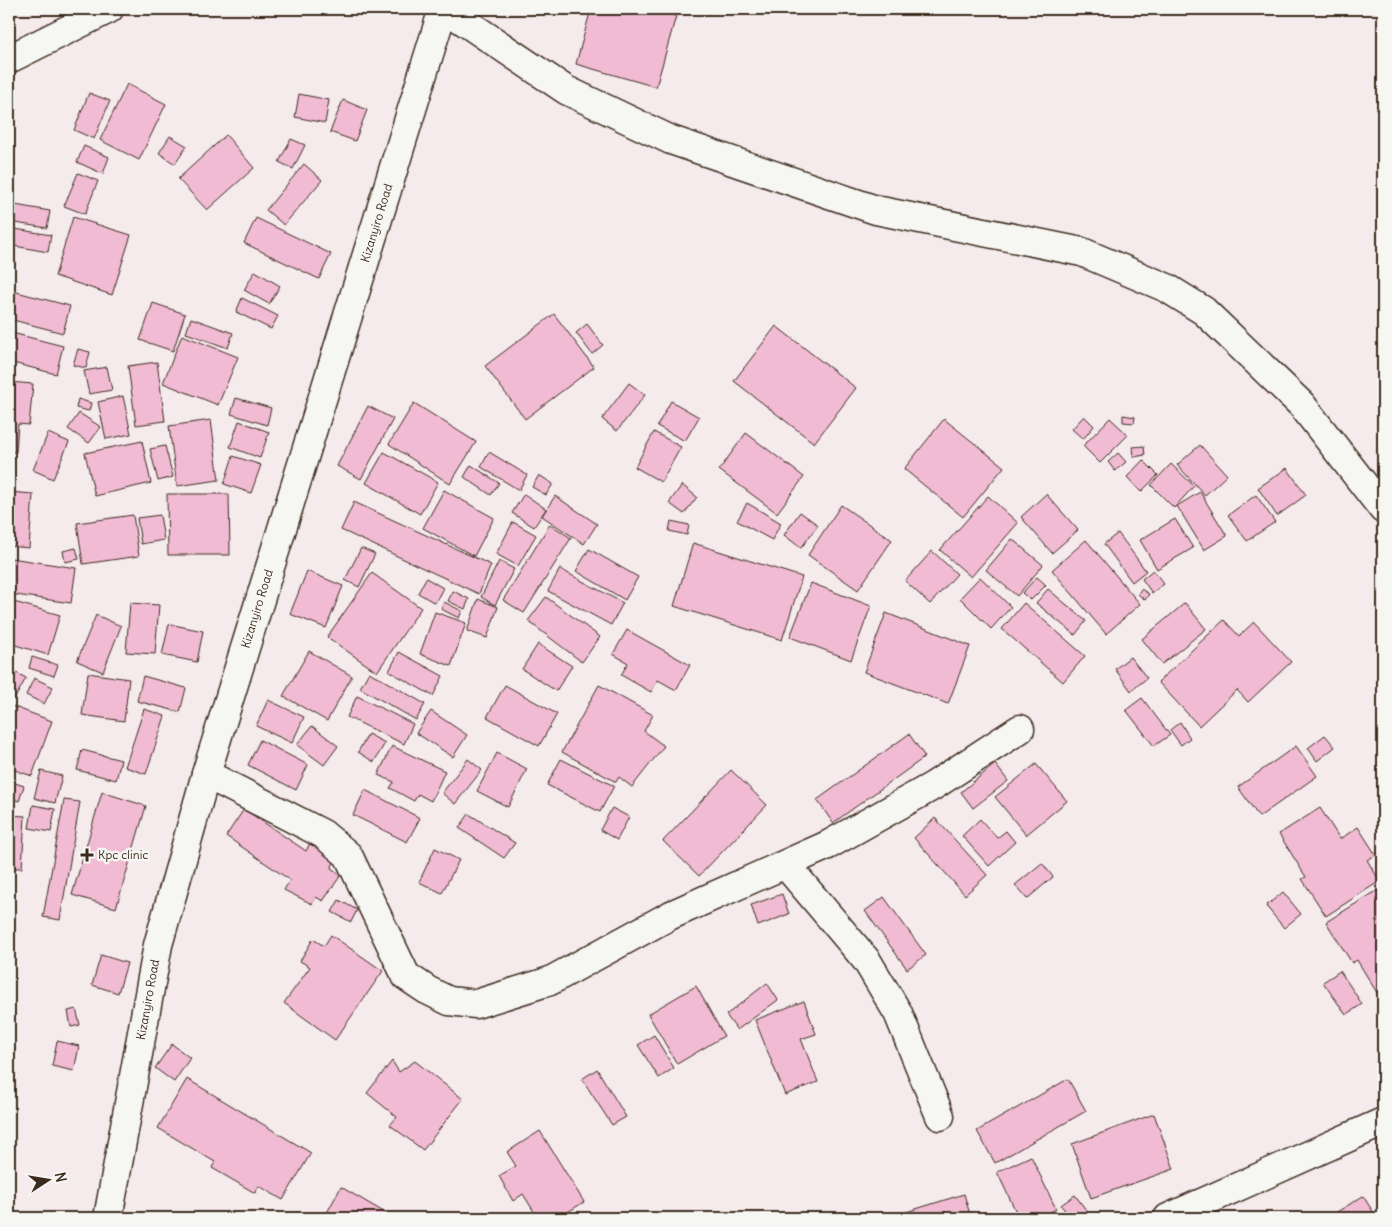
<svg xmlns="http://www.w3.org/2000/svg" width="1392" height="1227" viewBox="0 0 1392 1227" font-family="Delius,sans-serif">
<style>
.building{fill:#f1bbd4;stroke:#3b2a1e}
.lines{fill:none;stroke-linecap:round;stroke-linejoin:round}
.minor-casing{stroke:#3b2a1e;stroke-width:31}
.minor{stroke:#f6f6f2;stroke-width:28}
.poi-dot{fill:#3b2a1e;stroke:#f6f6f2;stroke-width:2}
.labels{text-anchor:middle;stroke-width:5;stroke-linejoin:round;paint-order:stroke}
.street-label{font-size:12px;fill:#3b2a1e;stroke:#f6f6f2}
.poi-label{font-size:12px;fill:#3b2a1e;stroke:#f6f6f2;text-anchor:start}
</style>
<rect width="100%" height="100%" fill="#f5eaec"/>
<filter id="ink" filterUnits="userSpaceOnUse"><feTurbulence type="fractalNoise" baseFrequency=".02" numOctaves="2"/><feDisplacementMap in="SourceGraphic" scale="10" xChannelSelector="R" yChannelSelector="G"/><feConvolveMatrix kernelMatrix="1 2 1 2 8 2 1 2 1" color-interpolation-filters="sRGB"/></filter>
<g filter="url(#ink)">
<g class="building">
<path d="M591 9H651L676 16 656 87 576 64Z"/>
<path d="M127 84 166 104 139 160 100 140Z"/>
<path d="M89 93 110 101 94 139 74 130Z"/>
<path d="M299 94 329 100 325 123 295 117Z"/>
<path d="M343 100 367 110 355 141 330 132Z"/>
<path d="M226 135 254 168 207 210 178 179Z"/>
<path d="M170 136 187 146 175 164 159 153Z"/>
<path d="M291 139 305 145 293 169 279 162Z"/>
<path d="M84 146 109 157 103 174 77 162Z"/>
<path d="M304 164 322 180 284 225 266 210Z"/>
<path d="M78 173 98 181 85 214 64 206Z"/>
<path d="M9 204 50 211 47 228 9 222Z"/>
<path d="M73 217 131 235 112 295 55 276Z"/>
<path d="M256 218 331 254 319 279 244 243Z"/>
<path d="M9 228 51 235 48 252 9 245Z"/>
<path d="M255 271 280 286 269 304 244 290Z"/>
<path d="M9 290 70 306 63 333 9 319Z"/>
<path d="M242 298 278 316 271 329 236 312Z"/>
<path d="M153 303 185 314 173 351 140 340Z"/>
<path d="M554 314 594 367 525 419 485 366Z"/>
<path d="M191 318 233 333 228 348 186 333Z"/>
<path d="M587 324 603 345 592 354 576 333Z"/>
<path d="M776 326 856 388 814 443 734 381Z"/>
<path d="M12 333 63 346 56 374 9 362V347Z"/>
<path d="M182 335 238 357 218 405 163 383Z"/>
<path d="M78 349 90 352 86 368 73 365Z"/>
<path d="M157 362 165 421 136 425 128 366Z"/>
<path d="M107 367 112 390 89 394 84 371Z"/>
<path d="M9 382 33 384 29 425 18 424 16 452H9Z"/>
<path d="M629 383 645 395 617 431 602 419Z"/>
<path d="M123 396 131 434 106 439 98 402Z"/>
<path d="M236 398 271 408 267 425 231 414Z"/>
<path d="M78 399 91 403 89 411 76 408Z"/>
<path d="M671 401 699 417 685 441 657 426Z"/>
<path d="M414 403 476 442 450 484 389 444Z"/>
<path d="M368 406 393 419 361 479 337 466Z"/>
<path d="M79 413 101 427 89 443 68 429Z"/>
<path d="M1123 415 1135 417 1134 423 1123 422Z"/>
<path d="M1084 416 1094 426 1083 439 1072 429Z"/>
<path d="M1110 418 1128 435 1100 463 1083 446Z"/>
<path d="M944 419 1004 467 963 517 904 469Z"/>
<path d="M211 420 219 480 177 486 169 426Z"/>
<path d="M239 421 269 432 260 458 230 447Z"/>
<path d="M654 432 681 447 661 482 635 467Z"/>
<path d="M48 433 69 442 53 479 33 470Z"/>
<path d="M746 433 804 477 777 513 719 470Z"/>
<path d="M142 441 151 483 95 496 85 453Z"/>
<path d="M1200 445 1227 475 1205 495 1177 465Z"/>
<path d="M165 446 173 477 158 481 150 449Z"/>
<path d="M1144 446 1145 455 1134 457 1133 447Z"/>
<path d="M384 452 438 482 420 514 366 483Z"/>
<path d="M489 452 527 475 519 490 481 467Z"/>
<path d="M1118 453 1126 462 1115 471 1108 462Z"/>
<path d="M233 456 261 465 251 493 224 484Z"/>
<path d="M1143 460 1158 475 1141 492 1127 477Z"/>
<path d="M1171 464 1194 486 1174 508 1151 485Z"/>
<path d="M471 465 499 483 491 495 464 477Z"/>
<path d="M1287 468 1306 495 1277 516 1258 488Z"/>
<path d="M539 475 553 484 546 495 532 487Z"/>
<path d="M682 485 697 497 684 514 669 503Z"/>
<path d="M444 490 494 518 474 556 423 528Z"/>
<path d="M9 492 33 494 29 548 9 546Z"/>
<path d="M1200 492 1227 536 1204 550 1177 506Z"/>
<path d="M167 494H229L230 555H168Z"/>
<path d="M524 494 546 509 534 527 512 513Z"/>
<path d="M1046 494 1078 530 1052 553 1021 517Z"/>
<path d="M1256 495 1275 522 1247 541 1228 515Z"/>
<path d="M555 496 597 524 584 544 542 516Z"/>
<path d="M988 496 1018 523 971 577 940 550Z"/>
<path d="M354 502 491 565 479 594 341 530Z"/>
<path d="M747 503 781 523 772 540 737 521Z"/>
<path d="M841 505 892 540 858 590 808 555Z"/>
<path d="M800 512 818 525 801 548 784 535Z"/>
<path d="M133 515 139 556 83 564 77 523Z"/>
<path d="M160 515 164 540 141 544 137 518Z"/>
<path d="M1175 519 1193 548 1157 569 1140 540Z"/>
<path d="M671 521 689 525 687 535 669 531Z"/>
<path d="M513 522 536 535 518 566 496 554Z"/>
<path d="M550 524 571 538 524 613 503 600Z"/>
<path d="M1118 533 1146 571 1132 582 1104 544Z"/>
<path d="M1012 539 1043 565 1017 596 986 570Z"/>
<path d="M1086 540 1140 604 1106 634 1052 570Z"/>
<path d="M693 543 802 577 782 640 674 606Z"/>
<path d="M76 548 79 559 65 562 63 551Z"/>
<path d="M361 548 375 554 359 587 345 580Z"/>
<path d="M589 549 638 577 625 600 576 571Z"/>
<path d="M932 551 957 574 930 604 905 581Z"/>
<path d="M11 558 76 568 71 603 9 594Z"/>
<path d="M499 561 514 569 495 605 481 597Z"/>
<path d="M560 569 623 603 611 625 548 591Z"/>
<path d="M1153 570 1164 584 1152 593 1142 579Z"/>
<path d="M307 571 343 586 326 628 290 614Z"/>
<path d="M372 573 421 608 377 672 327 637Z"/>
<path d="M980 577 1011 607 991 629 960 598Z"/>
<path d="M1037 577 1046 585 1031 600 1022 593Z"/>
<path d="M426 578 443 588 435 603 418 593Z"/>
<path d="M811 583 871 606 851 660 790 637Z"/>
<path d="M1048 589 1086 621 1075 635 1036 603Z"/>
<path d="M1141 589 1149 594 1145 600 1138 594Z"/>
<path d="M453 591 469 599 465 609 448 601Z"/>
<path d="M546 597 600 637 582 662 528 621Z"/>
<path d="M478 599 498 607 487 638 467 631Z"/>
<path d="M14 602 60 615 48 655 9 643V620Z"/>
<path d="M444 602 462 611 459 618 441 609Z"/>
<path d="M130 603 159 605 155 654 126 652Z"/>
<path d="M1024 603 1085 656 1063 682 1002 629Z"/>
<path d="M1185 603 1206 629 1162 664 1142 639Z"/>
<path d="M435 612 466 623 451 666 420 654Z"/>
<path d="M886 613 970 646 948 704 864 672Z"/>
<path d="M96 615 121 626 103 672 77 661Z"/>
<path d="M1224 620 1239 636 1254 622 1291 662 1248 702 1237 690 1199 726 1158 682Z"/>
<path d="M169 624 203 631 197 662 162 655Z"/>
<path d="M627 630 690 665 676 690 658 680 651 692 621 675 628 663 613 654Z"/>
<path d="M538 644 572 666 556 691 522 669Z"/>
<path d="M309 651 352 676 327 721 283 696Z"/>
<path d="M399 652 443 676 433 696 389 671Z"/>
<path d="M32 657 58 665 54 676 29 668Z"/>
<path d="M1130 657 1147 678 1131 691 1115 669Z"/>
<path d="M9 669 26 678 14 700 9 697Z"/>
<path d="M369 672 425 704 416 720 360 688Z"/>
<path d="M88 673 129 679 124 721 82 715Z"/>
<path d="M143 676 186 688 180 712 137 701Z"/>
<path d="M34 678 53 687 44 704 26 695Z"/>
<path d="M505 685 557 714 539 746 487 717Z"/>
<path d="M599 685 653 715 644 731 664 746 632 787 619 777 616 782 562 752Z"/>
<path d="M357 696 413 724 404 744 347 717Z"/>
<path d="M1142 698 1170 735 1154 746 1126 710Z"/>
<path d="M268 700 304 717 292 743 256 726Z"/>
<path d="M9 705 52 721 32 776 9 768Z"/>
<path d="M144 709 165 716 146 774 125 767Z"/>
<path d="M431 711 467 735 453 757 416 733Z"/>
<path d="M1180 722 1190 738 1181 745 1170 730Z"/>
<path d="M312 726 338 746 324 765 297 745Z"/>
<path d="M368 734 385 743 374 762 358 752Z"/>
<path d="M909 734 925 757 833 823 817 800Z"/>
<path d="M1325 735 1335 747 1317 761 1308 748Z"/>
<path d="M260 740 308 765 296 790 248 765Z"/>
<path d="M392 746 445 771 431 801 418 794 414 801 390 788 394 782 378 775Z"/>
<path d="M1296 746 1317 776 1259 817 1238 787Z"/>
<path d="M82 750 121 760 116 780 77 770Z"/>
<path d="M497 753 527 769 508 807 477 791Z"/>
<path d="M468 759 482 770 455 804 442 793Z"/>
<path d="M561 759 614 786 600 812 547 785Z"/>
<path d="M995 764 1008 781 973 808 961 792Z"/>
<path d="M1036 764 1067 801 1026 835 995 797Z"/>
<path d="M731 770 767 805 699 876 663 841Z"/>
<path d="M41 771 62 776 55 803 34 798Z"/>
<path d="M9 781 24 786 19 801 9 798Z"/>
<path d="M365 790 420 818 407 842 353 815Z"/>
<path d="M102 792 146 806 116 908 72 895Z"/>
<path d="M64 800 80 802 60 920 43 917Z"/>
<path d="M33 805 55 809 51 832 29 828Z"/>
<path d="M612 808 629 817 617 840 600 830Z"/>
<path d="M1320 808 1340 839 1358 827 1376 855 1367 860 1380 881 1326 916 1302 879 1306 877 1279 834Z"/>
<path d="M244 809 306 851 312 839 339 854 331 868 341 875 323 901 316 897 312 904 284 890 290 880 226 836Z"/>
<path d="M469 814 515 843 504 858 459 828Z"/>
<path d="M9 815 25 816 22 868H9Z"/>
<path d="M935 818 987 875 965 895 914 838Z"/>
<path d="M980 819 997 838 1006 831 1015 842 989 866 962 836Z"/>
<path d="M435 848 459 860 442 893 419 882Z"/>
<path d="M1042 863 1053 877 1027 899 1015 885Z"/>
<path d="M1383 887V1000L1382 1001 1357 960 1352 963 1326 922Z"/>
<path d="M1283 892 1301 914 1284 928 1266 906Z"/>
<path d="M782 894 789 914 758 926 751 905Z"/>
<path d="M884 897 926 955 907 969 865 911Z"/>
<path d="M339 900 357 910 351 922 332 912Z"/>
<path d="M331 935 383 971 335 1040 284 1003 310 967 300 961 313 939 324 946Z"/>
<path d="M101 955 127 963 118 993 92 985Z"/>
<path d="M1340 971 1362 1004 1346 1015 1323 982Z"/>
<path d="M767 983 778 1000 737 1030 726 1015Z"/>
<path d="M696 986 724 1036 677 1064 648 1014Z"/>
<path d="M804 1001 816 1034 801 1039 818 1082 785 1095 755 1020Z"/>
<path d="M76 1009 80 1025 71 1027 68 1011Z"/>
<path d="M654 1035 674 1068 659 1078 638 1045Z"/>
<path d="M57 1041 79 1046 74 1071 52 1066Z"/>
<path d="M172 1044 190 1058 174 1082 155 1068Z"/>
<path d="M392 1061 399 1072 415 1061 463 1099 423 1150 390 1125 397 1117 367 1093Z"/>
<path d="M597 1069 626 1117 612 1125 582 1079Z"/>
<path d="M187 1079 311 1153 283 1200 259 1186 255 1193 212 1168 215 1162 158 1128Z"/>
<path d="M1068 1079 1086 1111 995 1163 977 1131Z"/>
<path d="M1154 1114 1174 1169 1091 1198 1072 1144Z"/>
<path d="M540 1131 584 1202 558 1218H538L523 1194 513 1201 499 1176 516 1166 507 1152Z"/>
<path d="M1031 1156 1056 1209 1039 1218H1019L997 1172Z"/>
<path d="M341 1187 394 1218H324Z"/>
<path d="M964 1194 971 1218H887Z"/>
<path d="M1075 1195 1092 1218H1070L1061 1205Z"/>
<path d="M1363 1196 1377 1218 1381 1215 1383 1218H1327Z"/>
</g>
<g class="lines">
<g class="minor-casing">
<g id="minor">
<path d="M446 9 566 90 671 140 876 210 1082 252 1167 288 1204 311 1302 405 1383 509"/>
<path d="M9 59 109 9"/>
<path d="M206 774 323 834 348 855 406 976 427 990 449 1001 476 1004 550 981 671 915 828 845 933 786 1020 729"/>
<path d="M786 865 867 961 898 1013 940 1116"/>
<path id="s1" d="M108 1218 158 945 206 774 443 9"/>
<path d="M1168 1218 1383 1122"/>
</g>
</g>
<use href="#minor" class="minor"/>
</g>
</g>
<path class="poi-dot" d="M84.5 847.5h5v5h5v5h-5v5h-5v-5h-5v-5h5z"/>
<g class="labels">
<g class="street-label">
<text dy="4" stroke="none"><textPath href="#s1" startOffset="1032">Kizanyiro Road</textPath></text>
<text dy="4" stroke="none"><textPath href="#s1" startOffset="628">Kizanyiro Road</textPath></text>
<text dy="4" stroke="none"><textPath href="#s1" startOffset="222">Kizanyiro Road</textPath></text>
</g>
<g class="poi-label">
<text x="98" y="859">Kpc clinic</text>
</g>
</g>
<rect width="1392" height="1227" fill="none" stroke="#f6f6f2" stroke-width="30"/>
<rect x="15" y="15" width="1362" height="1197" fill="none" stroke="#3b2a1e" stroke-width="2" filter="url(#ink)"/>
<g transform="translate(48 1180) rotate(78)" stroke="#f6f6f2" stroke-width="4" paint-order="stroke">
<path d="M0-4L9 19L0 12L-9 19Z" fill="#3b2a1e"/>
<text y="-8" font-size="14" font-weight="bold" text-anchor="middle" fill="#3b2a1e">N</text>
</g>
</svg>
